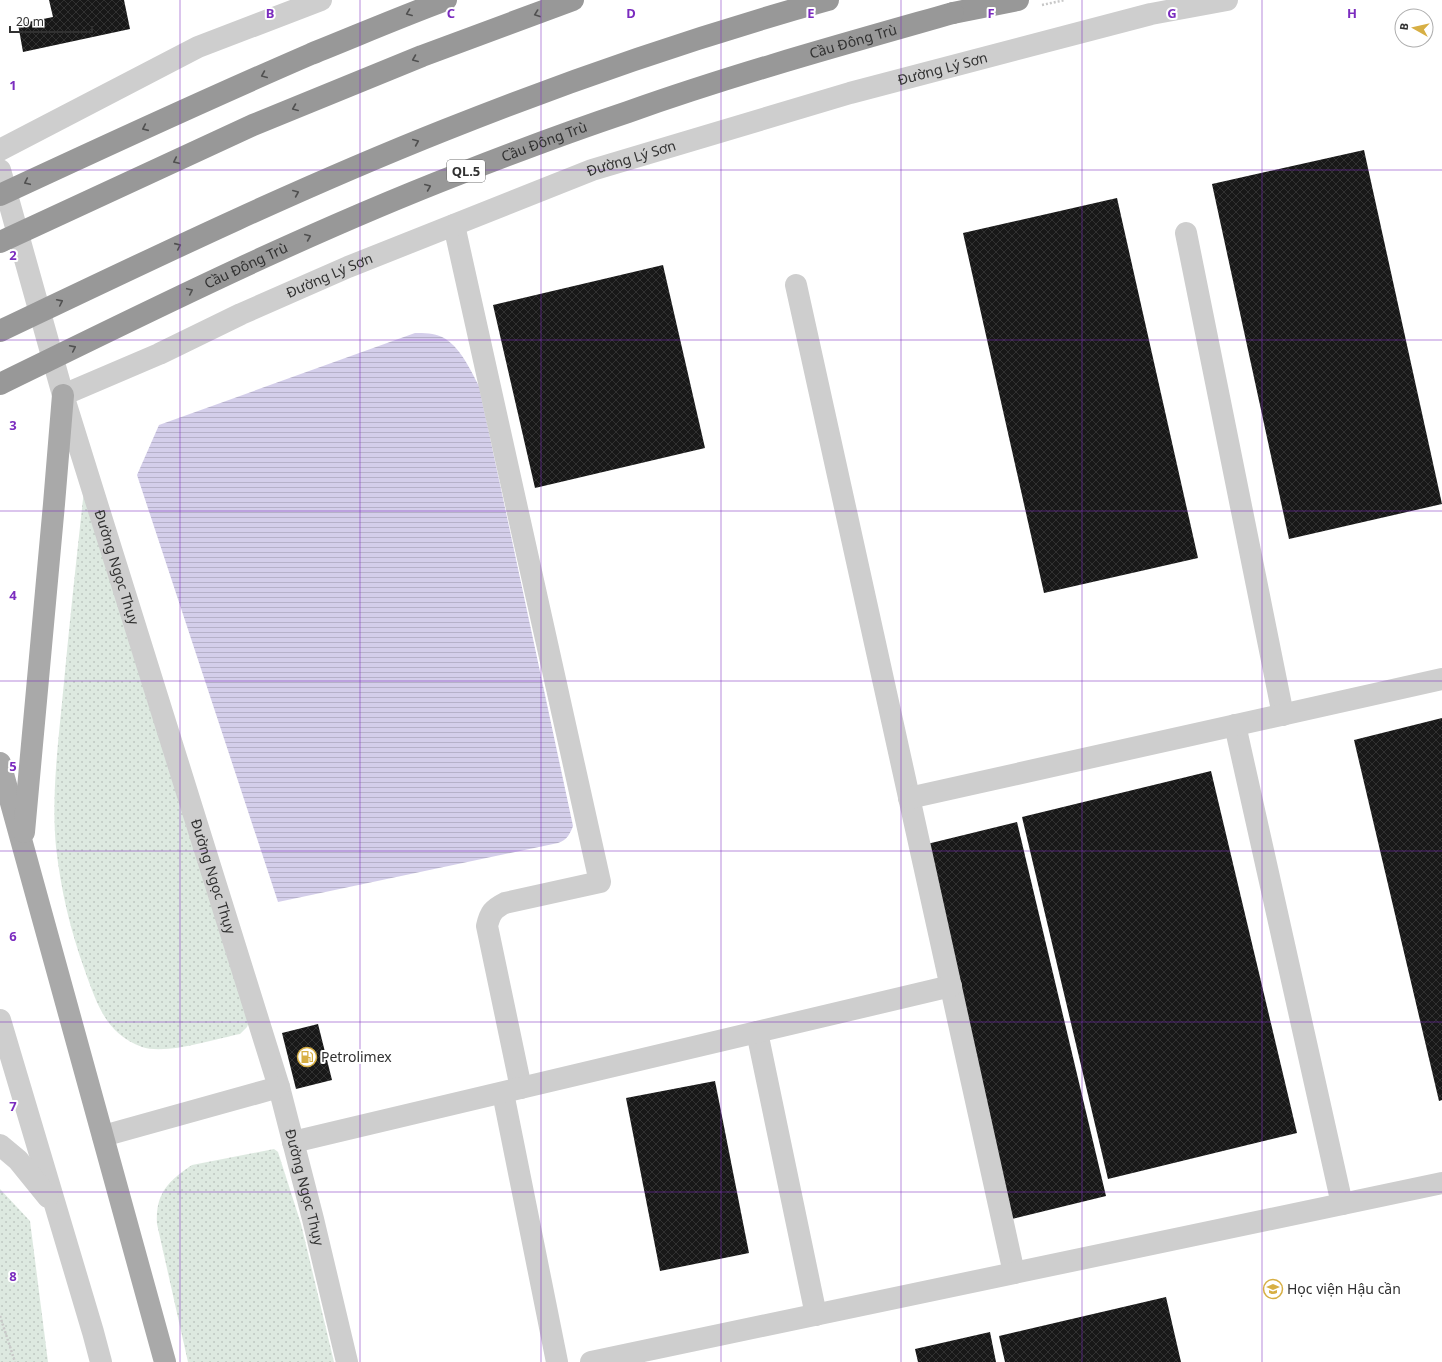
<svg xmlns="http://www.w3.org/2000/svg" width="1442" height="1362" viewBox="0 0 1442 1362" font-family="'Noto Sans',sans-serif">
<style>
.grass{fill:url(#grass-dots)}
.water{fill:url(#water-rules)}
.building{fill:url(#building-cross-hatch)}
.lines{fill:none;stroke-linecap:round;stroke-linejoin:round}
.path{stroke:#c8c8c8;stroke-width:2.5;stroke-dasharray:2 2;stroke-linecap:butt}
.minor{stroke:#cecece;stroke-width:22}
.major{stroke:#a9a9a9;stroke-width:22}
.highway{stroke:#989898;stroke-width:22}
.highway-bridge{stroke:#989898;stroke-width:22}
.oneway{stroke:#505050}
.grid{fill:none;stroke:#7b2cbf;stroke-width:1;stroke-opacity:0.55}
.labels{text-anchor:middle;stroke-width:4;stroke-linejoin:round;paint-order:stroke}
.shield{fill:#fff;stroke:#6f6f6f;stroke-width:1}
.shield-label{font-size:13px;font-weight:bold;fill:#313131}
.street-label{font-size:14px;fill:#313131;stroke:#fff}
.poi-label{font-size:14px;fill:#313131;stroke:#fff;text-anchor:start}
.grid-label{font-size:13px;text-anchor:middle;font-weight:bold;fill:#7b2cbf;stroke:#fff;stroke-width:4;stroke-linejoin:round;paint-order:stroke}
</style>
<defs>
<pattern id="grass-dots" width="8" height="8" patternUnits="userSpaceOnUse"><rect width="8" height="8" fill="#dde9e0"/><path d="M2 2h.1M6 6h.1" fill="none" stroke="#bec8c1" stroke-width="1.8" stroke-linecap="round"/></pattern>
<pattern id="water-rules" width="6" height="5" patternUnits="userSpaceOnUse"><rect width="6" height="5" fill="#d4ceea"/><path d="M0 2.5h6" fill="none" stroke="#b6b1c9"/></pattern>
<pattern id="building-cross-hatch" width="8" height="8" patternUnits="userSpaceOnUse"><rect width="8" height="8" fill="#181818"/><path d="M0 0l8 8M0 8l8-8" fill="none" stroke="#313131"/></pattern>
</defs>
<rect width="100%" height="100%" fill="#fff"/>
<g class="grass">
<path d="M84 490 249 1022 247 1027 240 1034C215 1039 166 1055 142 1047 106 1034 97 1004 85 971 70 929 61 891 56 847 51 792 59 737 64 682 70 618 77 554 84 490Z"/>
<path d="M274 1149 278 1152 301 1224 334 1362H188L157 1224C155 1194 168 1181 192 1165Z"/>
<path d="M0 1189 30 1221 48 1362H0Z"/>
</g>
<path class="water" d="M415 333C424 333 434 333 442 337 460 346 470 369 479 386L573 826C570 834 567 840 558 843L278 902 137 475 159 425Z"/>
<g class="building">
<path d="M49 0H124L130 29 23 52 18 24 53 17Z"/>
<path d="M1364 150 1442 504 1289 539 1212 184Z"/>
<path d="M1117 198 1198 558 1044 593 963 233Z"/>
<path d="M663 265 705 448 535 488 493 305Z"/>
<path d="M1442 718V1100L1439 1101 1354 740Z"/>
<path d="M1211 771 1297 1133 1108 1179 1022 817Z"/>
<path d="M1017 822 1106 1196 1012 1219 923 845Z"/>
<path d="M318 1024 332 1080 296 1089 282 1033Z"/>
<path d="M715 1081 749 1253 660 1271 626 1098Z"/>
<path d="M1166 1297 1181 1362H1005L999 1336Z"/>
<path d="M990 1332 996 1362H918L915 1349Z"/>
</g>
<g class="lines">
<g class="path">
<path d="M1042 5 1065 0"/>
<path d="M0 1316 15 1362"/>
</g>
<g class="minor">
<path d="M0 150 198 47 321 0"/>
<path id="s1" d="M0 170 63 395 279 1087 313 1219 347 1362"/>
<path d="M454 225 600 882 505 903C493 909 490 913 487 926L521 1088"/>
<path d="M1186 233 1283 715"/>
<path d="M796 285 1014 1273"/>
<path id="s2" d="M63 395 159 354 241 314 348 267 592 170 850 93 1151 14 1227 0"/>
<path d="M1235 725 1342 1204"/>
<path d="M909 798 1442 679"/>
<path d="M0 1020 93 1332 101 1362"/>
<path d="M757 1032 816 1315"/>
<path d="M503 1093 557 1362"/>
<path d="M103 1136 279 1087"/>
<path d="M293 1142 951 986"/>
<path d="M0 1145 18 1160 48 1197"/>
<path d="M591 1362 1442 1183"/>
</g>
<g class="major">
<path d="M0 763 165 1362"/>
<path d="M24 832 54 504 63 395"/>
</g>
<path class="highway" d="M953 13 1018 0"/>
<g class="highway-bridge">
<path d="M0 195C103 147 207 99 311 54 356 36 400 17 446 0"/>
<path d="M0 242 253 125 422 56 573 0"/>
<path d="M0 331C147 261 294 190 445 130 570 80 698 36 828 0"/>
<path id="s3" d="M0 384C151 310 302 235 459 174 515 152 571 131 628 112 735 74 844 44 953 13"/>
</g>
</g>
<defs><path id="oneway-chevron" d="M-2-3.5L2.5 0L-2 3.5" fill="none" stroke-width="1.6" stroke-linecap="round" stroke-linejoin="round"/></defs>
<g class="oneway">
<use href="#oneway-chevron" transform="translate(409 13) rotate(159)"/>
<use href="#oneway-chevron" transform="translate(537 14) rotate(160)"/>
<use href="#oneway-chevron" transform="translate(415 59) rotate(158)"/>
<use href="#oneway-chevron" transform="translate(264 75) rotate(157)"/>
<use href="#oneway-chevron" transform="translate(295 108) rotate(158)"/>
<use href="#oneway-chevron" transform="translate(145 128) rotate(156)"/>
<use href="#oneway-chevron" transform="translate(416 142) rotate(-23)"/>
<use href="#oneway-chevron" transform="translate(176 161) rotate(155)"/>
<use href="#oneway-chevron" transform="translate(27 182) rotate(155)"/>
<use href="#oneway-chevron" transform="translate(428 187) rotate(-23)"/>
<use href="#oneway-chevron" transform="translate(296 193) rotate(-23)"/>
<use href="#oneway-chevron" transform="translate(308 237) rotate(-23)"/>
<use href="#oneway-chevron" transform="translate(178 246) rotate(-24)"/>
<use href="#oneway-chevron" transform="translate(190 291) rotate(-25)"/>
<use href="#oneway-chevron" transform="translate(60 302) rotate(-26)"/>
<use href="#oneway-chevron" transform="translate(73 348) rotate(-26)"/>
</g>
<path class="grid" d="M180 0V1362M360 0V1362M541 0V1362M721 0V1362M901 0V1362M1082 0V1362M1262 0V1362M0 170H1442M0 340H1442M0 511H1442M0 681H1442M0 851H1442M0 1022H1442M0 1192H1442"/>
<defs>
<g id="fuel-ring" transform="scale(1)"><circle r="9.5" fill="#fff" stroke="#d7af44" stroke-width="1.5"/><path d="M-5.5-6h7V0h2V4h1.3V-2.5L3-4.5l.8-.8L6-3V5H2.5V1h-1V6h-7ZM-4.2-4.7v3.2H.2V-4.7Z" fill="#d7af44"/></g>
<g id="university-ring" transform="scale(1)"><circle r="9.5" fill="#fff" stroke="#d7af44" stroke-width="1.5"/><path d="M0-5L7-2L0 1L-7-2ZM-4 1L0 2.5L4 1V4Q0 6-4 4Z" fill="#d7af44"/></g>
</defs>
<g fill-rule="evenodd">
<use href="#fuel-ring" x="307" y="1057"/>
<use href="#university-ring" x="1273" y="1289"/>
</g>
<g class="labels">
<rect class="shield" x="447" y="160" width="38" height="22" rx="3"/>
<g class="shield-label">
<text x="466" y="176">QL.5</text>
</g>
<g class="street-label">
<text dy="5" stroke="none"><textPath href="#s3" startOffset="921">Cầu Đông Trù</textPath></text>
<text dy="5" stroke="none"><textPath href="#s2" startOffset="940">Đường Lý Sơn</textPath></text>
<text dy="5" stroke="none"><textPath href="#s3" startOffset="596">Cầu Đông Trù</textPath></text>
<text dy="5" stroke="none"><textPath href="#s2" startOffset="616">Đường Lý Sơn</textPath></text>
<text dy="5" stroke="none"><textPath href="#s3" startOffset="273">Cầu Đông Trù</textPath></text>
<text dy="5" stroke="none"><textPath href="#s2" startOffset="292">Đường Lý Sơn</textPath></text>
<text dy="5" stroke="none"><textPath href="#s1" startOffset="414">Đường Ngọc Thụy</textPath></text>
<text dy="5" stroke="none"><textPath href="#s1" startOffset="738">Đường Ngọc Thụy</textPath></text>
<text dy="5" stroke="none"><textPath href="#s1" startOffset="1062">Đường Ngọc Thụy</textPath></text>
</g>
<g class="poi-label">
<text x="321" y="1062">Petrolimex</text>
<text x="1287" y="1294">Học viện Hậu cần</text>
</g>
</g>
<g class="grid-label">
<text x="270" y="18">B</text>
<text x="451" y="18">C</text>
<text x="631" y="18">D</text>
<text x="811" y="18">E</text>
<text x="991" y="18">F</text>
<text x="1172" y="18">G</text>
<text x="1352" y="18">H</text>
<text x="13" y="90">1</text>
<text x="13" y="260">2</text>
<text x="13" y="430">3</text>
<text x="13" y="600">4</text>
<text x="13" y="771">5</text>
<text x="13" y="941">6</text>
<text x="13" y="1111">7</text>
<text x="13" y="1281">8</text>
</g>
<g transform="translate(1414 28) rotate(278)"><circle r="19" fill="#ffffff" stroke="#adadad"/>
<path d="M0-3L7 15L0 10L-7 15Z" fill="#d7af44"/>
<text y="-6" font-size="11" font-weight="bold" text-anchor="middle" fill="#313131">B</text>
</g>
<path d="M10 26v6h82v-6" fill="none" stroke="#313131" stroke-width="2"/>
<text x="16" y="26" font-size="12" fill="#313131" stroke="#ffffff" stroke-width="3" paint-order="stroke">20 m</text>
</svg>
